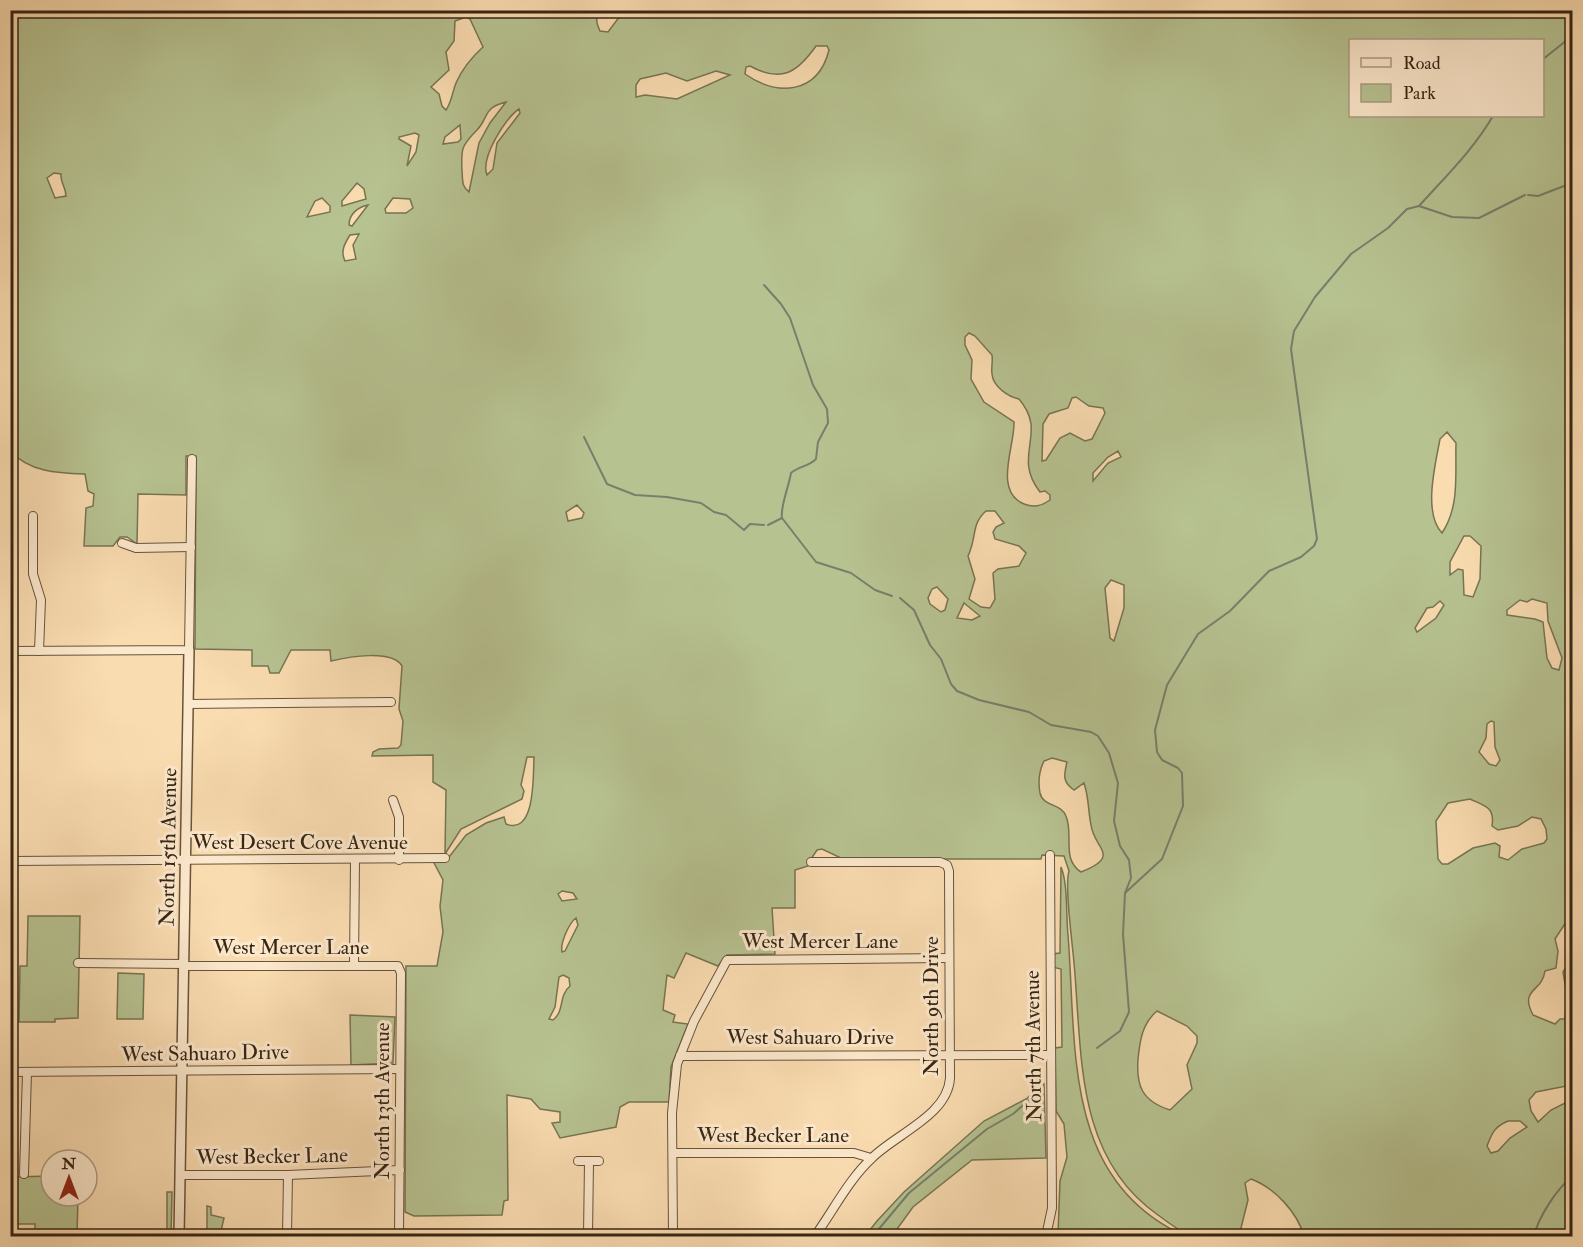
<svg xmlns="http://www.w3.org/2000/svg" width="1583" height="1247" viewBox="0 0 1583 1247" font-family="'IM FELL Double Pica',serif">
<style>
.green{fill:#b7c291;stroke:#777452;stroke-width:1.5;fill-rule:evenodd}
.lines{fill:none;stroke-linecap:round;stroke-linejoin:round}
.stream{stroke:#76806b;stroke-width:2}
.minor-casing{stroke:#68533a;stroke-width:10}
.tertiary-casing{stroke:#68533a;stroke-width:12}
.minor{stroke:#fce8cc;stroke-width:8}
.tertiary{stroke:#fce8cc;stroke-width:9}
.labels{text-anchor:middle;stroke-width:6;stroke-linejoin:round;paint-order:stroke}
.street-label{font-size:21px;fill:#372513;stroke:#fce8cc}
</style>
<rect width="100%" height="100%" fill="#fadcb1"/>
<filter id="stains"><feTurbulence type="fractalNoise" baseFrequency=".00333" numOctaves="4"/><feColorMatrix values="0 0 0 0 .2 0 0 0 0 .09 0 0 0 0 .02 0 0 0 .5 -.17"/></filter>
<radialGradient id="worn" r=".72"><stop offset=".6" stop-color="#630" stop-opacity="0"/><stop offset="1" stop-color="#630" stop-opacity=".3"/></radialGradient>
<g class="green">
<path d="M601 10C595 18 596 22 600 31L608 32 620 16 634 15 640 10H865L875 16 879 15 878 10 1572 11V836L1569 853H1572V913L1555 939 1558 951 1556 968 1545 971C1542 993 1519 988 1533 1015L1555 1024 1560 1019H1565L1567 996 1563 972 1572 958V1085L1536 1092 1529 1100 1531 1111 1538 1122 1551 1110 1565 1103 1569 1105 1572 1112 1570 1183H1572V1236H1304C1297 1212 1275 1188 1251 1179L1245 1183 1248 1200 1239 1236C1225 1236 1207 1240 1193 1236 1181 1233 1169 1223 1158 1215 1078 1159 1082 1063 1075 975 1074 954 1064 887 1069 871L1064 856 1042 855 1041 859H843L822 849 817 850 811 859V865L795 870V908H772L775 954 727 955 718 966 686 953 674 978 667 975 663 1010 675 1015 673 1022 688 1024 671 1067 669 1102H629L620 1107 616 1127 560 1138 552 1123 560 1122V1112L540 1109 531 1099 507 1095 508 1200 504 1201 502 1215 414 1216 405 1212 406 966H437L443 932 440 906 443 880 433 861H446L466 835 486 823 504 817 506 824C536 836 533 774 534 757H527L521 785 524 791 522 799 461 829 445 854 446 790 433 782V755L372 756 373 752 379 749 398 748 401 745 403 721 399 709 402 666C392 649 348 657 331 661L330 650H291L279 673H270L268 666H252V650L195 649 196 456H186V495L138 494 137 544 127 537H120L113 546H84L86 508 93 506 94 494 88 491 85 474C59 473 28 472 11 451V11ZM466 17 470 19 483 47C472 57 462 69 456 83 452 93 452 101 446 110L442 106 439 94 431 87 449 70 446 52 454 41 455 21ZM1350 40H1542V116H1350ZM816 46H827L829 50C818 94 778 97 745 74L746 67 750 66C781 83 797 73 816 46ZM716 71 730 75 677 99 645 95 636 97V85L640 79 666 73 687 81ZM506 102 490 123 479 143 469 192C461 185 463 181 462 171 461 149 461 146 477 130 489 118 482 108 506 102ZM519 109 520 113 497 143 493 169 487 175C480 158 506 117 519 109ZM460 125 461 139 458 142 443 144 445 137ZM415 133 419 135 416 152 407 166 411 146 399 139V137ZM54 173 61 174C60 183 66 187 66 196L55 198 47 178ZM357 183 364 189 366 199 342 206V201ZM322 198 330 206V212L307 217 315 201ZM393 198 410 199 413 208 406 213H386L385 209ZM368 205 352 226 349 225C349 214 358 207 368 205ZM359 234 353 245 356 259 345 261C340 251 345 243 350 235ZM969 333 975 336 992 355C993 362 991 368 992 374 993 387 1009 397 1019 399 1049 434 1011 455 1040 492L1045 491 1050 495V500C1041 506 1034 508 1024 504 993 491 1015 446 1014 422L984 402 971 379 972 360 965 345V337ZM1076 397 1089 406 1103 408 1105 413 1092 439 1085 441 1070 433 1060 438 1046 460 1042 461 1043 424 1049 414 1068 408 1072 398ZM1447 432 1456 443C1455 474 1460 506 1442 533 1423 513 1435 466 1440 439ZM1118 451 1121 457 1108 463 1093 481V473L1108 457ZM577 505 584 513 582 518 568 521 566 512ZM986 511H995L1004 523 996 527 993 532 995 539 1019 546 1026 553 1019 566 998 569 993 573 995 599 990 608 981 607 969 599 975 579 968 556C977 537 971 524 986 511ZM1464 536H1470L1481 546 1480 579 1473 597 1464 595 1463 570 1458 569 1450 575V562ZM1111 580 1124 585V608L1114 641 1110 638 1105 588ZM937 587 948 599 945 610 941 612 930 604 928 598 932 589ZM1532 599 1547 603 1548 621 1562 658 1559 670 1552 668 1547 658 1543 622 1535 619 1507 615V610L1520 600 1527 602ZM1440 601 1444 605 1436 618 1417 632 1415 628 1427 608 1433 607ZM964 603 980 616 972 620 957 618ZM1491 721 1494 722 1495 747 1500 760 1496 766 1489 764 1479 752 1486 738 1487 724ZM1052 758 1067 762C1064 775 1062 782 1074 790L1084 783C1089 798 1088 810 1091 825 1094 849 1122 856 1081 872 1061 859 1074 835 1066 816 1061 803 1043 807 1040 793 1038 782 1039 771 1044 761ZM1470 799C1485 806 1495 807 1492 826L1498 830 1518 826 1532 817 1541 819 1546 829 1547 839 1544 843 1522 849 1508 860 1499 857 1500 846 1495 843 1473 848 1448 864H1442L1438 859 1436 821 1448 803ZM562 891 573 893 577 899 562 901 558 894ZM576 918 578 925 565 951 562 952C560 943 569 923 576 918ZM563 975 569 978 570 986C558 996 565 1011 553 1020L549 1019 555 1007 559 977ZM1157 1011 1187 1026 1197 1036V1043L1187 1065 1192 1089 1170 1110C1142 1101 1136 1086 1138 1059 1140 1040 1142 1024 1157 1011ZM1508 1121H1520L1527 1127 1510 1138 1498 1151 1491 1153 1487 1146C1492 1133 1494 1127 1508 1121Z"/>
<path d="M1061 867C1068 883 1066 917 1068 935 1077 1047 1062 1181 1185 1236H1053L1058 1234 1060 1181 1067 1157 1064 1124 1056 1111 1055 1048 1062 1047 1061 969 1052 967V954L1060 953Z"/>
<path d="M28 916H80L78 1018 55 1019V1022H19L20 966H27Z"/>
<path d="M118 973 144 974 143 1019H117Z"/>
<path d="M350 1015 395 1017 393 1063 351 1065Z"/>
<path d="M1044 1084 1046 1158 972 1160 913 1207 892 1236H865L877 1221 904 1192 984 1121 1026 1099Z"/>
<path d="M51 1176V1196H78L77 1236H35V1224H11V1177Z"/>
<path d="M167 1192H172L171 1236H167Z"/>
<path d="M207 1206 211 1207V1215L224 1218 221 1231H207Z"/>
</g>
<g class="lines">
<g class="stream">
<path d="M1542 60 1572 36"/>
<path d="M1528 195 1538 196 1572 183"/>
<path d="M1419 206C1446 176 1473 150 1493 116"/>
<path d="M764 285 781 304 790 318 813 385 827 409 828 423 818 442 816 459C808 467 799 466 791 473 789 486 780 507 782 518L816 562 851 573 875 590 892 596"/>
<path d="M584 437 607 484 635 495 667 497 701 503 714 512 726 515 744 530 750 524 764 525"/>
<path d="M768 525 782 518"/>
<path d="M900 598 914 610 930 645 941 659 951 684 957 691 979 700 1029 712 1051 725 1091 732 1098 736 1109 753 1118 783 1114 821 1120 846 1129 860 1131 878 1125 893 1123 934 1129 1012 1120 1031 1097 1048"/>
<path d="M1125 893 1162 859 1183 806 1182 773 1178 768 1162 760 1157 752 1155 730 1167 685 1198 634 1230 611 1269 571 1301 557 1314 546 1317 539 1291 349 1294 331 1315 297 1351 254 1388 228 1407 209 1419 206 1452 217 1479 218 1525 195"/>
<path d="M873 1236 909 1193 987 1129 1013 1114 1038 1092"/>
<path d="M1534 1236C1538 1218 1557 1188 1572 1177"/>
</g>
<g class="minor-casing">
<g id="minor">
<path d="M33 516V574L41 600 39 651"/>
<path d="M122 543 136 548 191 547"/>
<path d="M10 651 189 650 192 459"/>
<path d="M188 704 391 702"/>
<path d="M393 800 399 817V860"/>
<path d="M10 861 445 858"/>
<path d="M811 862H940L947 865 949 871 950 1078C948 1115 896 1134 872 1158 849 1179 833 1211 815 1236"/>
<path d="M78 963 184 964"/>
<path d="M354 965 355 860"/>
<path d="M184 966H398L401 973 399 1236"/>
<path d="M680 1056 1049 1055"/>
<path d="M10 1072 400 1069"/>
<path d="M673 1153H854L871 1158"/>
<path d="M578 1161H599"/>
<path d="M24 1174 27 1072"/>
<path d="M180 1175H288L400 1170"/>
<path d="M287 1236 288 1175"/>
<path d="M588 1236 589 1161"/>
<path d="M673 1236 672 1113 677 1064 694 1021 727 960 949 958"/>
<path d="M1046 1236 1052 1208 1050 855"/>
</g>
</g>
<g class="tertiary-casing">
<path id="tertiary" d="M179 1236 189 650"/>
</g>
<use href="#minor" class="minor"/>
<use href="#tertiary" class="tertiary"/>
</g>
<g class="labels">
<g class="street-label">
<text x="300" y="849">West Desert Cove Avenue</text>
<text transform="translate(168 847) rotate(-89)" y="7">North 15th Avenue</text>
<text x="820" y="948">West Mercer Lane</text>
<text x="291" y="954">West Mercer Lane</text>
<text transform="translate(931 1006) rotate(-90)" y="7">North 9th Drive</text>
<text x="810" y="1044">West Sahuaro Drive</text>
<text transform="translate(1033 1046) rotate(-91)" y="7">North 7th Avenue</text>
<text transform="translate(205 1053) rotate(-1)" y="7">West Sahuaro Drive</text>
<text transform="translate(382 1101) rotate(-90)" y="7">North 13th Avenue</text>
<text x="773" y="1142">West Becker Lane</text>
<text transform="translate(272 1156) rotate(-1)" y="7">West Becker Lane</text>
</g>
</g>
<rect width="1583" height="1247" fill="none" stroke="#fadcb1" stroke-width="36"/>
<rect x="12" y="12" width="1559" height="1223" fill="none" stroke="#372513" stroke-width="3"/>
<rect x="18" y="18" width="1547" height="1211" fill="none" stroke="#372513" stroke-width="1.5"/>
<rect x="1349" y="39" width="195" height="78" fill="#fce8cc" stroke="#ad9a82" stroke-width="1.5"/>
<rect x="1361" y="58" width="30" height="9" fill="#fce8cc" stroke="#ad9a82" stroke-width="1.5"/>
<text x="1403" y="69" font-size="18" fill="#372513">Road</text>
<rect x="1361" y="84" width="30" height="18" fill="#b7c291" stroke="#ad9a82" stroke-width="1.5"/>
<text x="1403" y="99" font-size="18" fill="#372513">Park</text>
<g transform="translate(69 1178)"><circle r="28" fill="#fce8cc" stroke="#ad9a82" stroke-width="1.5"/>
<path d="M0-4.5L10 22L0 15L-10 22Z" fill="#8f2418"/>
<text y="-9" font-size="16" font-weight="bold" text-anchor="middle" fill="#372513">N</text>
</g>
<rect width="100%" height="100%" filter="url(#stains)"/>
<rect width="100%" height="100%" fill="url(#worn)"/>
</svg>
